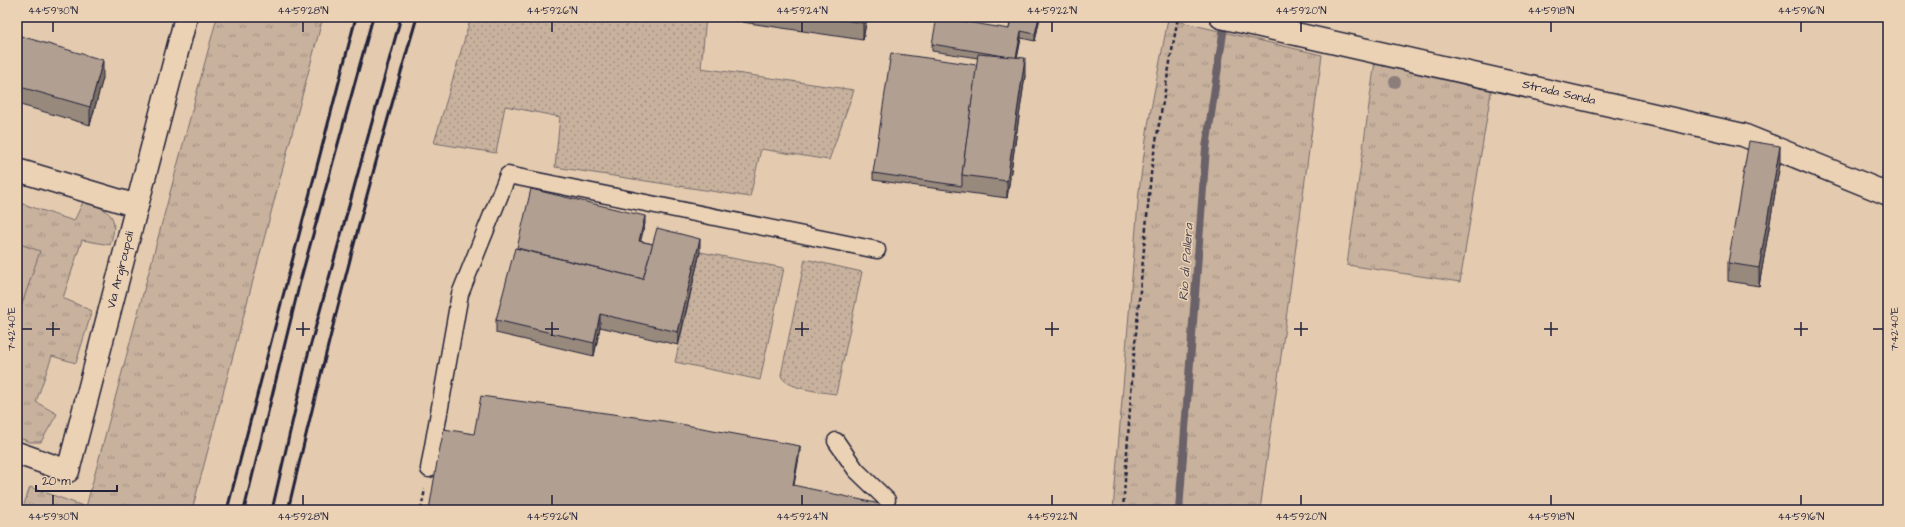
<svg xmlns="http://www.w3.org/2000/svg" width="1905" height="527" viewBox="0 0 1905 527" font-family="'Architects Daughter',sans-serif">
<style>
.grass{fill:url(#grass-tufts);stroke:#756a6c}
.park{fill:url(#park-dots);stroke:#756a6c}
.pitch{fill:#c8b29e;stroke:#756a6c}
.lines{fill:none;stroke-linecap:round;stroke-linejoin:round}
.stream{stroke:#6b6267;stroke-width:8}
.service-casing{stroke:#22223b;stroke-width:19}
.minor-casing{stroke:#22223b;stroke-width:25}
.path{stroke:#22223b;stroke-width:2.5;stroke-dasharray:4 3;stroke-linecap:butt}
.service{stroke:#ecd2b4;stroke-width:16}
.minor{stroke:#ecd2b4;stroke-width:22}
.rail{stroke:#22223b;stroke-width:3}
.tree{fill:#8b7e7a}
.wall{fill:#98897d;stroke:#22223b}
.shaded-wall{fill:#7c6f66;stroke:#22223b}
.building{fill:#b19f91;stroke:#22223b}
.ticks{fill:none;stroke:#22223b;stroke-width:1.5}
.labels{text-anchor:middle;stroke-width:3;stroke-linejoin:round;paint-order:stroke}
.street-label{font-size:12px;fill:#22223b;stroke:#ecd2b4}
.water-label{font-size:13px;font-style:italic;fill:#474251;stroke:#ecd2b4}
.neatline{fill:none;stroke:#22223b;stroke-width:1.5}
.ticks-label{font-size:10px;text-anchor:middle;fill:#22223b}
</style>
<defs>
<pattern id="grass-tufts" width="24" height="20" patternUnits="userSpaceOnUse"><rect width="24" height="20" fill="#c8b29e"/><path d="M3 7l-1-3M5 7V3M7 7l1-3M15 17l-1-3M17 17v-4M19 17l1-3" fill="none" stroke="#a29082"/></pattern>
<pattern id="park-dots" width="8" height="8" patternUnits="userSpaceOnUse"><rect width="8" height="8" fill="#c8b29e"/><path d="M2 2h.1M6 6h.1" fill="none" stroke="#a29082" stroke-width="1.8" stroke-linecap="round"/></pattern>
</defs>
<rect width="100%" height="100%" fill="#e4cbaf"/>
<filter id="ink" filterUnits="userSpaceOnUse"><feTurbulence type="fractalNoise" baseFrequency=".025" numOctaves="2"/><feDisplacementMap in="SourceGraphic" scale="8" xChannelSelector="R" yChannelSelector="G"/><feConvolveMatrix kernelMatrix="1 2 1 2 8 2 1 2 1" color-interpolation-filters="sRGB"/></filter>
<g filter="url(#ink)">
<g class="grass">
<path d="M217 17H323L192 510H22L30 487 86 507Z"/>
<path d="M1168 19 1322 55 1260 510H1113L1139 191 1148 125Z"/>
<path d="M1375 61 1492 86 1460 282 1347 265Z"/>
<path d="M84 200C110 212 120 214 110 245L82 240 63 298 92 311 76 363 52 356 36 402 57 414 41 442H30L17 437 23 420 17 418V202L74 221Z"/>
</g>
<g class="park">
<path d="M471 17H706L701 68 854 90 829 160 761 149 750 197 555 167 560 117 505 106 496 153 434 143Z"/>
<path d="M700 252 784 268 760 380 675 362Z"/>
<path d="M805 259 862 272 836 394C823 392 784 389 781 375Z"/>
</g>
<path class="pitch" d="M17 243 40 251 17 319Z"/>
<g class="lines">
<path class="stream" d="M1179 510 1206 148 1225 20"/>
<g class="service-casing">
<g id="service">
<path d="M836 441 856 470 887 500"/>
<path d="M429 469 460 294 508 175 877 250"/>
</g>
</g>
<g class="minor-casing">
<g id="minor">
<path d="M1221 17 1743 135 1888 194"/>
<path d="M17 170 137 206"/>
<path d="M17 453 68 471 186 17"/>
</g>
</g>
<g class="path">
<path d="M421 510 425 489"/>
<path d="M1123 510 1133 365 1152 164 1178 17"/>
</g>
<use href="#service" class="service"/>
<use href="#minor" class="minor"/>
<g class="rail">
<path d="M227 510 356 17"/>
<path d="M244 510 301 278 373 17"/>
<path d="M272 510 307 358 401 17"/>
<path d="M288 510C327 345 369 180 417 17"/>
</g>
</g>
<circle class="tree" cx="1395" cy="82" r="6"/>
<g class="wall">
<path d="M742 17H867L863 40 742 22Z"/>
<path d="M1011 17H1040L1035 41 1021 38 1017 58 1025 76 1007 198 873 180V173L977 65 978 58 932 51V44L1009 29Z"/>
<path d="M17 35 103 78 90 125 17 104Z"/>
<path d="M1780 164 1759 286 1728 281V263Z"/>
<path d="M645 223 640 241 653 244 700 252 678 345 600 327 594 356 496 333V320L517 248Z"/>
</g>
<g class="shaded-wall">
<path d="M864 17H867L863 40V23Z"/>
<path d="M1039 17H1040L1035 41V34Z"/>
<path d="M1021 31V38L1016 64V58Z"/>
<path d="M1025 58V76L1007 198V181Z"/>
<path d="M103 60V78L90 125V107Z"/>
<path d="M1780 146V164L1759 286V268Z"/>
<path d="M645 216V223L639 248V241Z"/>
<path d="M700 239V252L678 345V332Z"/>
<path d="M600 314V327L594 356V343Z"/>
<path d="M800 446V452L793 491V485Z"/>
</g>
<g class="building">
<path d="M825 17H864L863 23Z"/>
<path d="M937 17 1009 29 1011 17H1039L1035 34 1021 31 1016 58 932 44Z"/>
<path d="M17 35 103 60 90 107 17 86Z"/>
<path d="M891 53 977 65 962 175V186L873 173Z"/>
<path d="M978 54 1025 58 1007 181 962 175Z"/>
<path d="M1749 141 1780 146 1759 268 1728 263Z"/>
<path d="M531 189 645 216 639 241 653 244 643 279 517 248Z"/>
<path d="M657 228 700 239 678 332 600 314 594 343 496 320 515 248 643 279Z"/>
<path d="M481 396 664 421 800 446 793 485 880 504 879 510H429L437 462 444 429 474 434Z"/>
</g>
</g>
<path class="ticks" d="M53 22V32M303 22V32M552 22V32M802 22V32M1052 22V32M1301 22V32M1551 22V32M1801 22V32M53 322V336M303 322V336M552 322V336M802 322V336M1052 322V336M1301 322V336M1551 322V336M1801 322V336M22 329H32M46 329H60M296 329H310M545 329H559M795 329H809M1045 329H1059M1294 329H1308M1544 329H1558M1794 329H1808M1873 329H1883M53 495V505M303 495V505M552 495V505M802 495V505M1052 495V505M1301 495V505M1551 495V505M1801 495V505"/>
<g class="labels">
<g class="street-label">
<text transform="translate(1559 92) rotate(13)" y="4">Strada Sanda</text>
<text transform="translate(120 270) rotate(-76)" y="4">Via Argiroupoli</text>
</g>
<g class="water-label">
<text transform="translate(1185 262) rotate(-86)" y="5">Rio di Pallera</text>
</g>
</g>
<rect width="1905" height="527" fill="none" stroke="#ecd2b4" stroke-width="44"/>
<path d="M36 485v6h81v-6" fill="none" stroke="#22223b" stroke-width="2"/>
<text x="42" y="485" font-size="12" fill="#22223b" stroke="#ecd2b4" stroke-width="3" paint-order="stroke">20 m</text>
<rect x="22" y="22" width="1861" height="483" class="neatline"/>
<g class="ticks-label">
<text x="53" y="14">44°59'30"N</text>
<text x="303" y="14">44°59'28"N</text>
<text x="552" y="14">44°59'26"N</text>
<text x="802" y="14">44°59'24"N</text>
<text x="1052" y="14">44°59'22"N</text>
<text x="1301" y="14">44°59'20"N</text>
<text x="1551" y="14">44°59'18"N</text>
<text x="1801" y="14">44°59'16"N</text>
<text transform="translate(1894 329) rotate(-90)" y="4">7°42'40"E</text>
<text transform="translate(11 329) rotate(-90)" y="4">7°42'40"E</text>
<text x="53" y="520">44°59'30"N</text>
<text x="303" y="520">44°59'28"N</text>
<text x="552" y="520">44°59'26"N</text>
<text x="802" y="520">44°59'24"N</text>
<text x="1052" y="520">44°59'22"N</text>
<text x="1301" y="520">44°59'20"N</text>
<text x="1551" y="520">44°59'18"N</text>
<text x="1801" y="520">44°59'16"N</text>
</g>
</svg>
